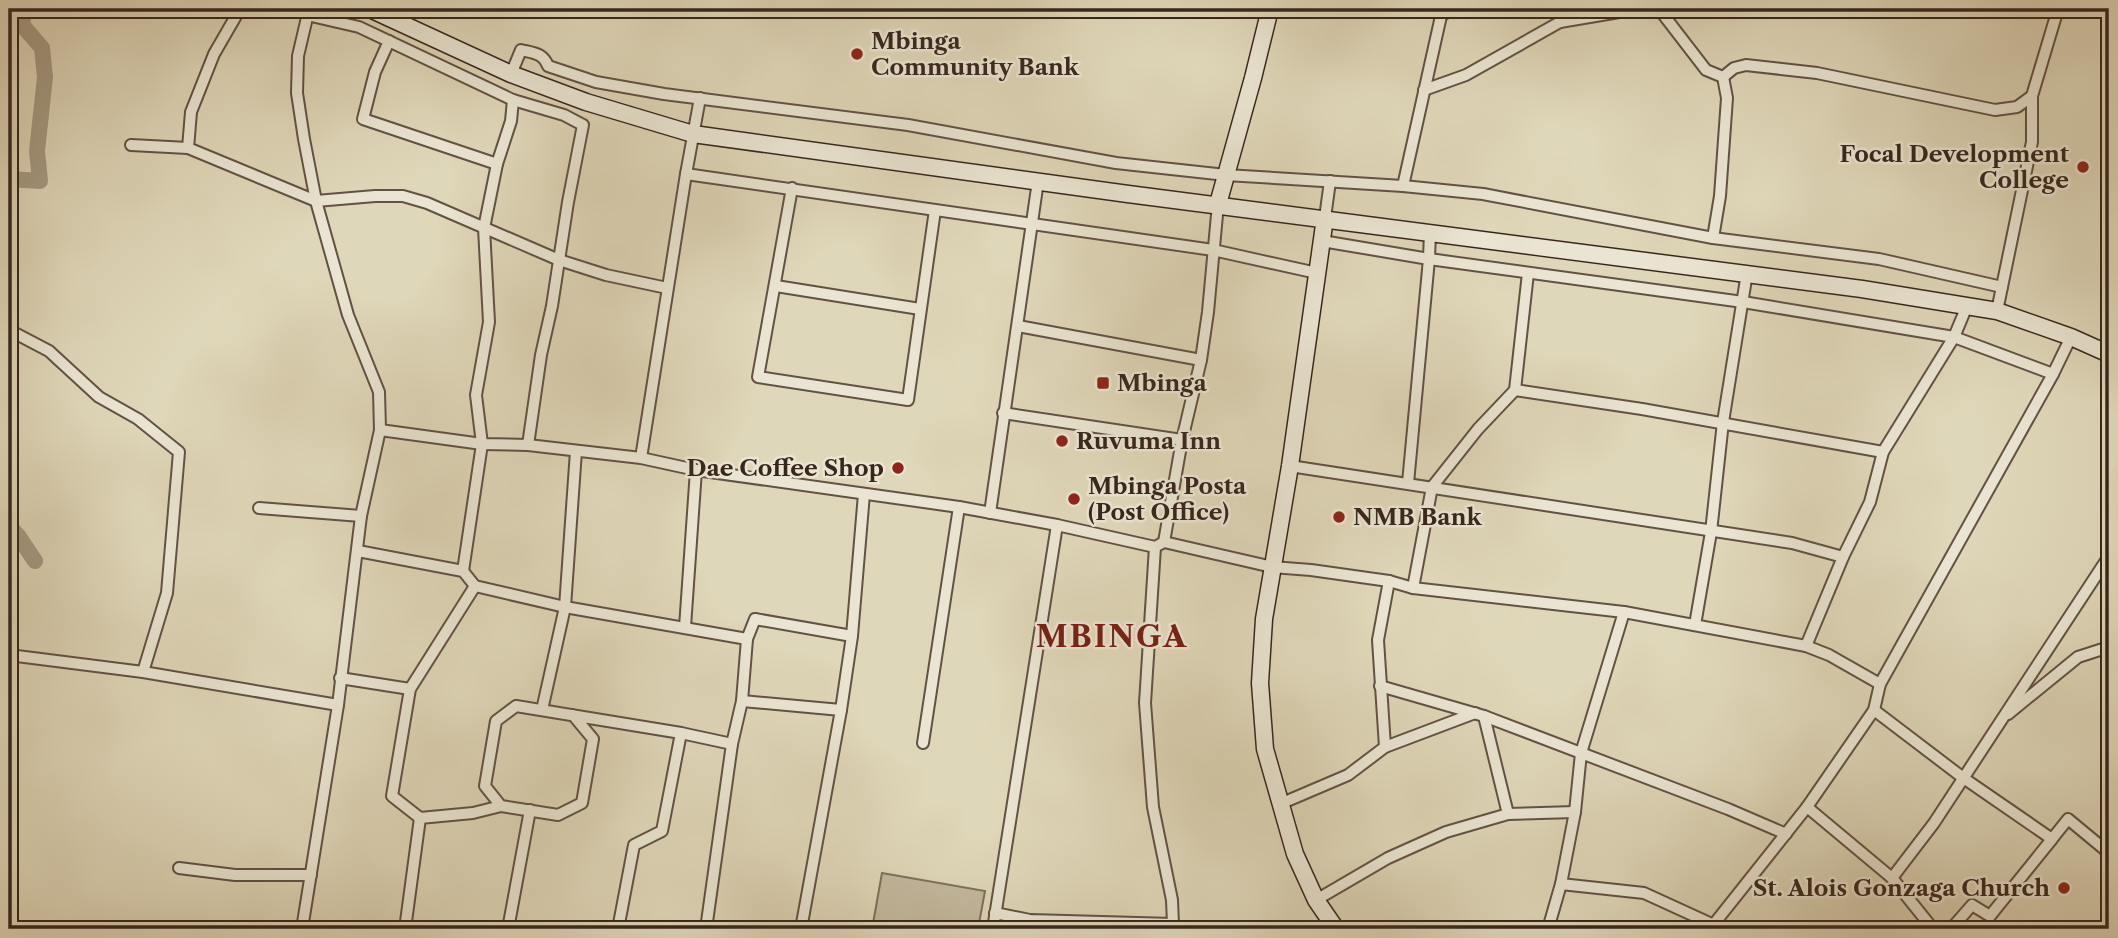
<svg xmlns="http://www.w3.org/2000/svg" width="2118" height="938" viewBox="0 0 2118 938" font-family="'Libre Caslon Text',serif">
<style>
.pitch{fill:#c3b99e;stroke:#7e705e;stroke-width:2}
.lines{fill:none;stroke-linecap:round;stroke-linejoin:round}
.river{stroke:#a69b84;stroke-width:16}
.street-casing{stroke:#625244;stroke-width:14}
.secondary-casing{stroke:#38261d;stroke-width:19}
.street{stroke:#eae5d2;stroke-width:10}
.secondary{stroke:#eae5d2;stroke-width:16}
.poi-dot{fill:#8f2418;stroke:#eae5d2;stroke-width:2.5}
.labels{text-anchor:middle;stroke-width:5;stroke-linejoin:round;paint-order:stroke}
.poi-label{font-size:23px;font-weight:bold;fill:#38261d;stroke:#eae5d2;text-anchor:start}
.district-label{font-size:30px;font-weight:bold;letter-spacing:2px;fill:#7a1f14;stroke:#eae5d2}
</style>
<rect width="100%" height="100%" fill="#dfd7b9"/>
<filter id="stains"><feTurbulence type="fractalNoise" baseFrequency=".00286" numOctaves="4"/><feColorMatrix values="0 0 0 0 .2 0 0 0 0 .09 0 0 0 0 .02 0 0 0 .5 -.17"/></filter>
<radialGradient id="worn" r=".72"><stop offset=".6" stop-color="#630" stop-opacity="0"/><stop offset="1" stop-color="#630" stop-opacity=".3"/></radialGradient>
<path class="pitch" d="M882 873 985 891 978 929H872Z"/>
<g class="lines">
<g class="river">
<path d="M9 179 40 181 37 151 45 77 42 48 23 26 22 9"/>
<path d="M9 197 11 225 9 226"/>
<path d="M9 526 19 537 35 561"/>
</g>
<g class="street-casing">
<g id="street">
<path d="M1659 9 1706 70 1723 77 1727 98 1720 196 1713 238"/>
<path d="M307 15 359 27 513 100 564 115 583 125 568 202 552 306 541 355 528 445"/>
<path d="M1560 22 1572 9"/>
<path d="M389 41 375 72 363 119 497 164"/>
<path d="M511 74 521 50C534 53 543 53 548 66L596 82 664 94 908 125 1116 163 1226 175 1403 186 1483 194 1713 238 1879 259 2002 287"/>
<path d="M1723 77 1734 68 1746 65 1817 73 1995 110 2017 107 2032 96"/>
<path d="M1424 90 1466 75 1560 22 1637 9"/>
<path d="M131 145 188 148 316 201 375 196H403L427 203 559 260 606 275 667 288"/>
<path d="M188 148 191 112 214 54 240 9"/>
<path d="M686 174 1213 250 1317 273"/>
<path d="M1403 186 1441 16 1451 9"/>
<path d="M792 188 758 377 908 400 935 210"/>
<path d="M1325 218 1330 181"/>
<path d="M1322 241 1429 259 1743 302 1954 337 2053 374"/>
<path d="M1528 273 1515 390 1642 409 1883 452"/>
<path d="M776 286 920 309"/>
<path d="M1997 311 2032 142V96L2058 9"/>
<path d="M1018 326 1201 360"/>
<path d="M9 330 49 351 99 397 138 419 179 452 167 593 143 672"/>
<path d="M1003 413 1182 440"/>
<path d="M380 430 482 444 528 445 641 458 696 470 959 507 1057 525 1155 547 1164 542 1272 567 1311 570 1389 581 1413 588 1624 612 1806 646 1829 655 1880 684"/>
<path d="M641 458 686 174 700 98"/>
<path d="M1290 466 1792 543 1843 557"/>
<path d="M1408 483 1429 259 1430 232"/>
<path d="M259 508 361 516"/>
<path d="M990 513 1038 181"/>
<path d="M1164 542 1182 440 1201 360 1208 312 1218 204"/>
<path d="M358 551 463 571 475 586 565 607 747 639 755 619 852 636"/>
<path d="M463 571 482 444 476 395 489 322 484 228 497 164 511 121 513 100"/>
<path d="M1413 588 1432 487 1478 429 1515 390"/>
<path d="M1695 625 1711 532 1723 422 1747 273"/>
<path d="M685 627 696 470"/>
<path d="M1806 646 1843 557 1870 502 1883 452 1954 337 1967 306"/>
<path d="M9 655 143 672 338 705"/>
<path d="M340 678 410 689"/>
<path d="M1380 686 1484 716 1728 809 1786 834"/>
<path d="M742 701 841 710"/>
<path d="M542 710 565 607 576 451"/>
<path d="M1874 710 1962 777 2052 839 2068 819 2109 853"/>
<path d="M2008 714 2078 657 2109 647"/>
<path d="M573 715 593 739 582 803 558 815 501 806 485 786 496 721 516 706 681 733 732 744"/>
<path d="M1484 716 1508 814"/>
<path d="M923 743 959 507"/>
<path d="M1385 747 1378 640 1389 581"/>
<path d="M1280 804 1348 775 1385 747 1475 713"/>
<path d="M1807 807 1892 878 1933 929"/>
<path d="M420 818 392 796 410 689 475 586"/>
<path d="M179 868 235 875H311"/>
<path d="M1892 878 1934 823 2109 556"/>
<path d="M1561 884 1644 893 1714 925"/>
<path d="M1316 900 1388 858 1446 832 1508 814 1575 812"/>
<path d="M995 913 1030 920 1173 924 1172 900 1153 807 1145 703 1155 547"/>
<path d="M302 929 338 705 361 516 380 430 379 392 348 315 316 201 304 139 297 93 298 56 309 9"/>
<path d="M405 929 420 818 473 813 501 806"/>
<path d="M508 929 530 810"/>
<path d="M618 929 634 845 662 831 681 733"/>
<path d="M706 929 732 744 742 701 747 639"/>
<path d="M801 929 841 710 852 636 864 494"/>
<path d="M993 929 1057 525"/>
<path d="M1548 929 1561 884 1575 812 1581 753 1624 612"/>
<path d="M1710 929 1807 807 1874 710 1880 684 2053 374 2071 337"/>
<path d="M1951 929 1972 905 1990 916 2052 839"/>
</g>
</g>
<g class="secondary-casing">
<g id="secondary">
<path d="M370 9 511 74 586 102 693 134 1128 194 1862 289 1997 311 2071 337 2109 354"/>
<path d="M1218 204 1253 78 1270 9"/>
<path d="M1325 218 1290 466 1264 619 1260 683 1265 749 1295 854 1316 900 1336 929"/>
</g>
</g>
<use href="#street" class="street"/>
<use href="#secondary" class="secondary"/>
</g>
<g class="poi-dot">
<circle cx="857" cy="54" r="7"/>
<circle cx="2083" cy="167" r="7"/>
<rect x="1096" y="376" width="14" height="14" rx="3.5"/>
<circle cx="1062" cy="441" r="7"/>
<circle cx="898" cy="468" r="7"/>
<circle cx="1074" cy="499" r="7"/>
<circle cx="1339" cy="517" r="7"/>
<circle cx="2064" cy="888" r="7"/>
</g>
<g class="labels">
<g class="poi-label">
<text x="871" y="49">Mbinga<tspan x="871" dy="26">Community Bank</tspan></text>
<text x="2069" y="162" text-anchor="end">Focal Development<tspan x="2069" dy="26">College</tspan></text>
<text x="1117" y="391">Mbinga</text>
<text x="1076" y="449">Ruvuma Inn</text>
<text x="884" y="476" text-anchor="end">Dae Coffee Shop</text>
<text x="1088" y="494">Mbinga Posta<tspan x="1088" dy="26">(Post Office)</tspan></text>
<text x="1353" y="525">NMB Bank</text>
<text x="2050" y="896" text-anchor="end">St. Alois Gonzaga Church</text>
</g>
<g class="district-label">
<text x="1112" y="647">MBINGA</text>
</g>
</g>
<rect width="2118" height="938" fill="none" stroke="#dfd7b9" stroke-width="35"/>
<rect x="10" y="10" width="2097" height="917" fill="none" stroke="#38261d" stroke-width="3.5"/>
<rect x="18" y="18" width="2083" height="903" fill="none" stroke="#38261d" stroke-width="2"/>
<rect width="100%" height="100%" filter="url(#stains)"/>
<rect width="100%" height="100%" fill="url(#worn)"/>
</svg>
